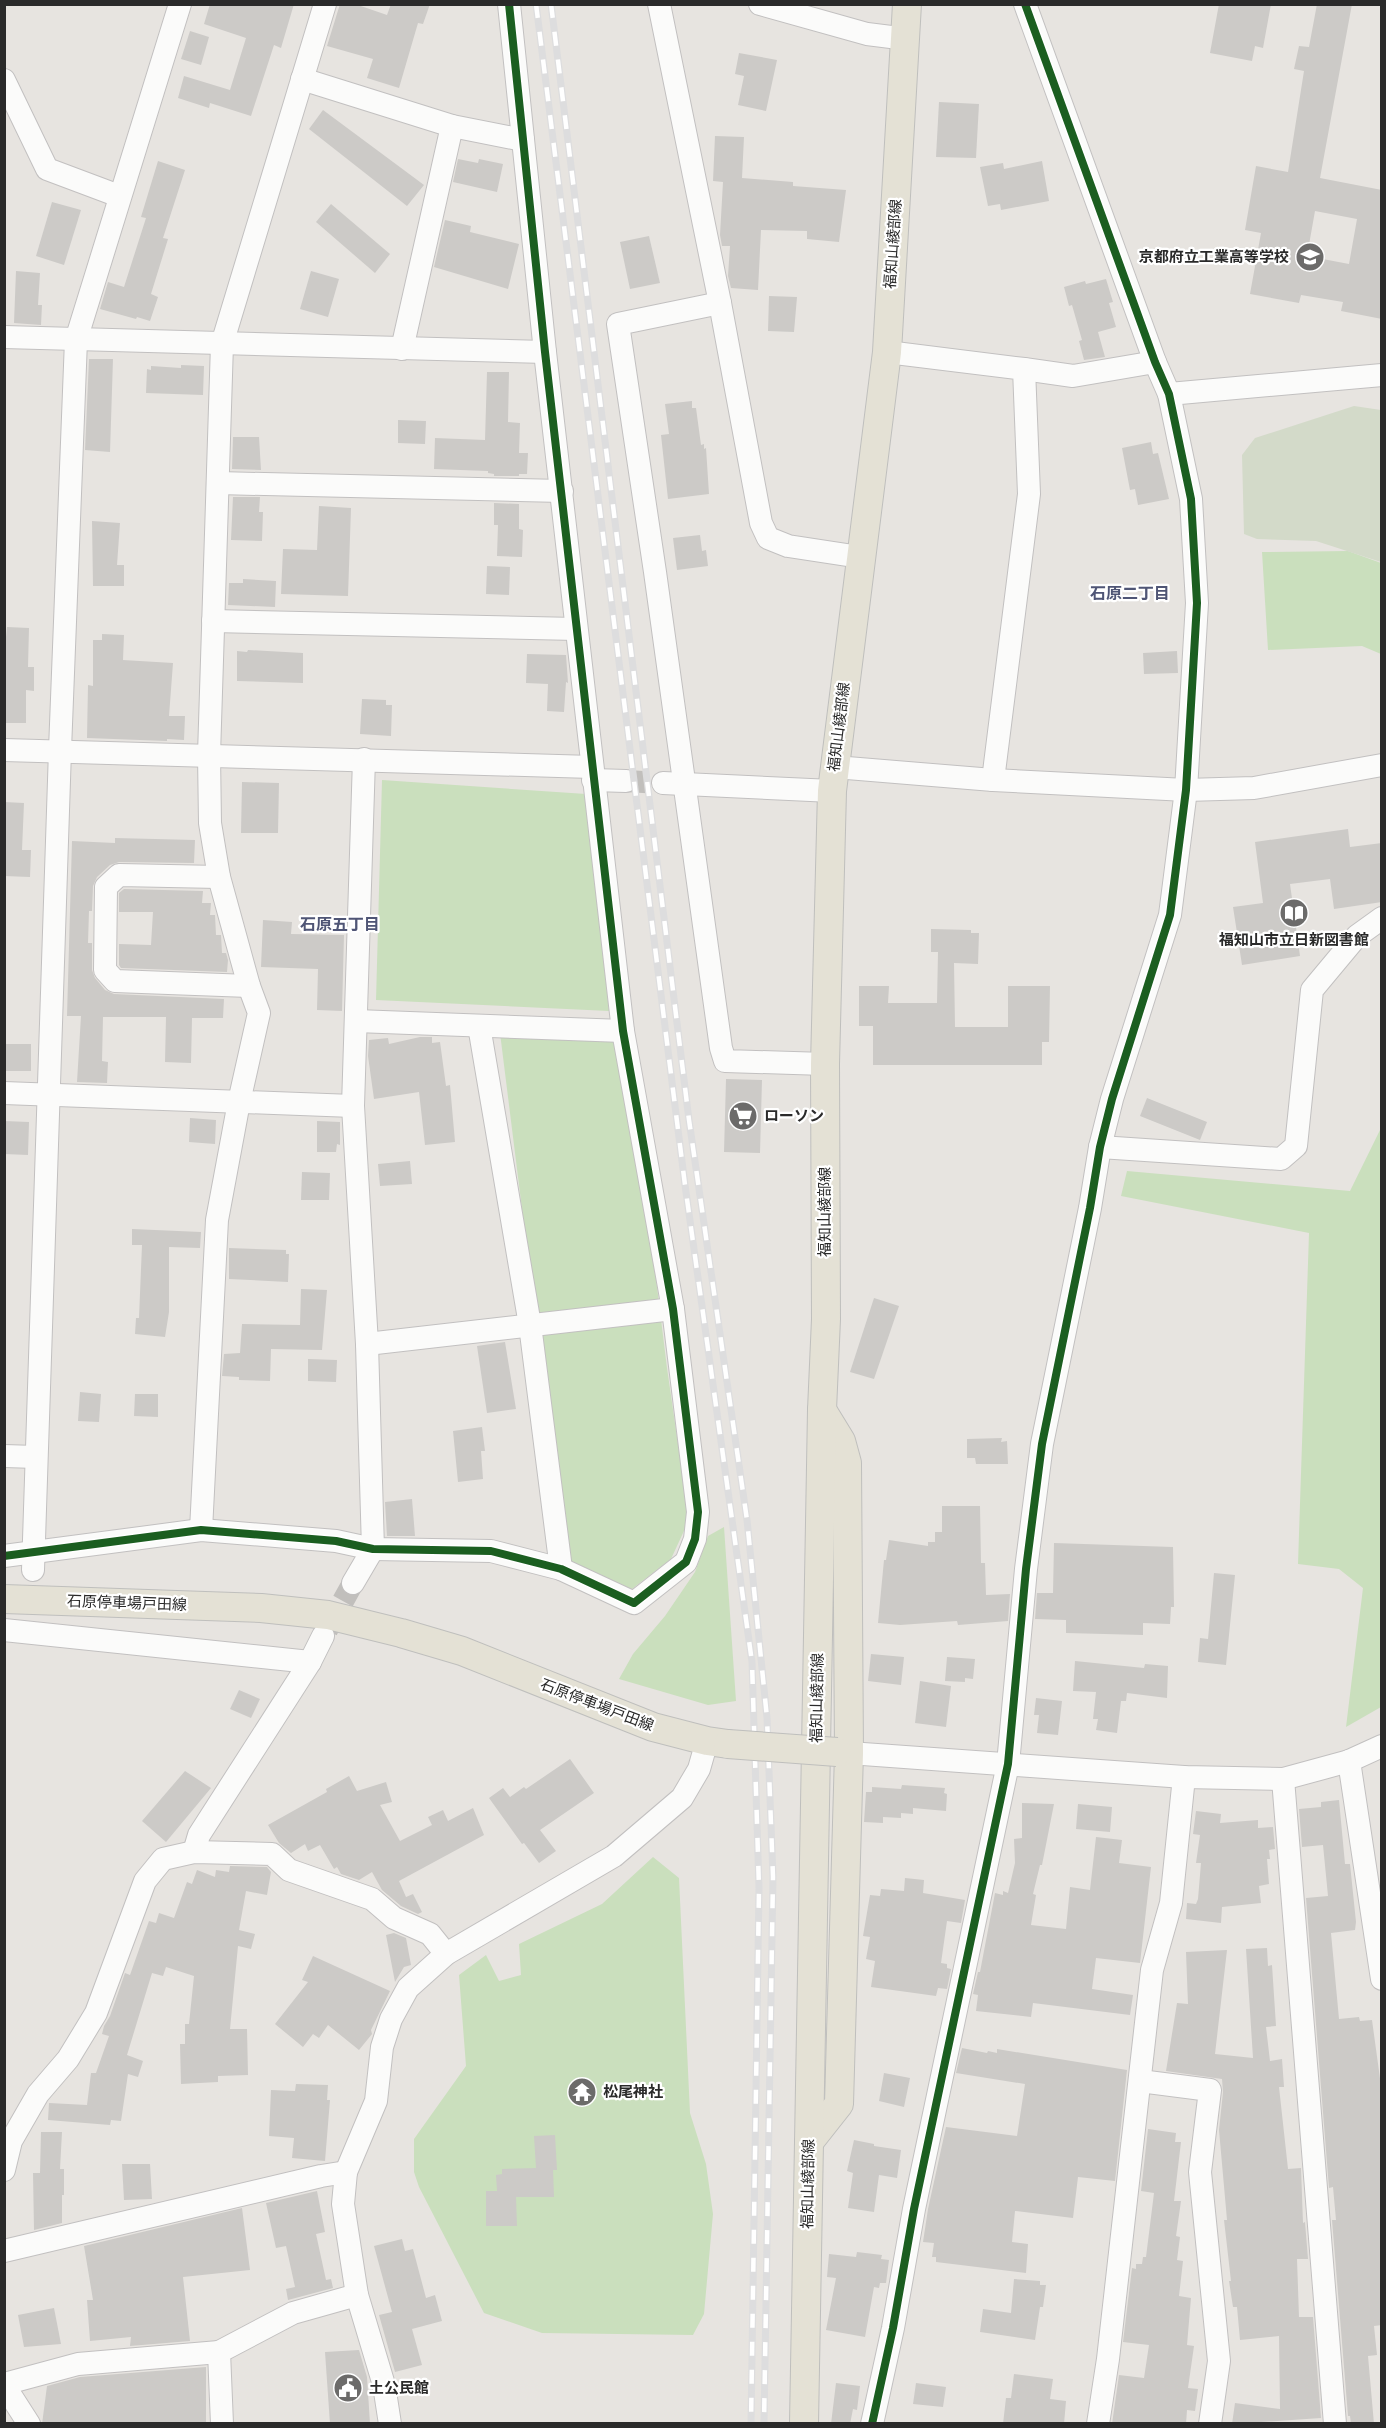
<svg xmlns="http://www.w3.org/2000/svg" width="1386" height="2428" viewBox="0 0 1386 2428" font-family="Raleway,'Noto Sans JP',sans-serif">
<style>
.green{fill:#cadfbd}
.cemetery{fill:#d3dac9}
.building{fill:#cccac7;fill-rule:evenodd}
.lines{fill:none;stroke-linecap:round;stroke-linejoin:round}
.minor-tunnel{stroke:#c1bfbc;stroke-width:22;stroke-dasharray:22 11;stroke-linecap:butt}
.minor-casing{stroke:#c2c0c0;stroke-width:24}
.major-casing{stroke:#bfbfbd;stroke-width:30}
.minor{stroke:#fbfbfa;stroke-width:22}
.major{stroke:#e4e1d5;stroke-width:28}
.rail-casing{stroke:#ddddde;stroke-width:7}
.rail{stroke:#fff;stroke-width:4.5;stroke-dasharray:14;stroke-linecap:butt}
.major-bridge-casing{stroke:#bfbfbd;stroke-width:30;stroke-linecap:butt}
.major-bridge{stroke:#e4e1d5;stroke-width:28}
.cycleway-casing{stroke:#fff;stroke-width:11}
.cycleway{stroke:#1b5e20;stroke-width:8}
.labels{text-anchor:middle;stroke-width:4.5;stroke-linejoin:round;paint-order:stroke}
.street-label{font-size:15px;fill:#2a2a2a;stroke:#fff}
.poi-label{font-size:15px;font-weight:bold;fill:#2a2a2a;stroke:#fff;text-anchor:start}
.neighbourhood-label{font-size:16px;font-weight:bold;fill:#4f5575;stroke:#fff}
</style>
<rect width="100%" height="100%" fill="#e7e4e0"/>
<g class="green">
<path d="M1348 551 1381 563V654L1362 646 1268 650 1262 552Z"/>
<path d="M382 780 586 794 609 1011 376 1000Z"/>
<path d="M500 1033 626 1035 667 1368 689 1520 671 1559 632 1589 566 1561Z"/>
<path d="M1381 1128V1707L1346 1727 1363 1588 1339 1569 1298 1564 1309 1233 1121 1196 1127 1171 1350 1191Z"/>
<path d="M724 1527 736 1701 708 1705 619 1679 633 1654 665 1616 695 1572 708 1536Z"/>
<path d="M653 1857 679 1878 690 2113 706 2164 713 2214 704 2314 693 2335 542 2333 484 2313 419 2187 414 2172V2139L466 2066 459 1975 486 1955 499 1981 521 1975 519 1944 602 1904Z"/>
</g>
<path class="cemetery" d="M1354 406 1381 410V562L1316 541 1257 539 1244 534 1242 455 1255 438Z"/>
<g class="building">
<path d="M210 4H294L281 48 274 45 251 116 210 103 209 108 178 98 184 76 230 90 246 38 204 24Z"/>
<path d="M340 4H355L387 15 391 4H430L423 24 418 23 399 88 367 78 373 59 327 46Z"/>
<path d="M1219 4H1271L1263 48 1255 46 1252 61 1210 53Z"/>
<path d="M1317 4H1352L1320 178 1382 190V319L1341 311 1343 302 1301 295 1299 303 1250 294 1261 233 1245 230 1256 166 1288 172 1304 71 1294 69 1299 46 1309 47ZM1315 211 1357 219 1349 264 1307 256Z"/>
<path d="M190 31 209 37 201 65 181 59Z"/>
<path d="M739 53 777 60 766 111 738 105 744 76 735 74Z"/>
<path d="M939 102 979 104 976 158 936 157Z"/>
<path d="M323 110 424 185 407 206 309 129Z"/>
<path d="M715 136 744 137 742 178 793 182V186L846 190 839 242 807 239V231L761 230 758 290 731 288 728 276 730 246H722L720 235 723 182 713 181Z"/>
<path d="M458 159 478 163 479 159 503 164 497 192 453 182Z"/>
<path d="M158 161 185 170 163 238 168 239 151 294 158 297 150 321 137 317 136 319 100 309 108 282 124 287 146 218 141 217Z"/>
<path d="M1042 161 1049 201 1001 210 1000 204 988 206 980 167 1003 163 1004 169Z"/>
<path d="M52 202 81 210 64 265 36 256Z"/>
<path d="M331 204 390 254 375 273 316 222Z"/>
<path d="M445 220 471 226 470 232 519 244 508 289 434 267Z"/>
<path d="M649 236 660 283 630 289 620 242Z"/>
<path d="M16 271 40 273 38 305H42L41 325 14 323Z"/>
<path d="M311 271 339 279 328 317 300 309Z"/>
<path d="M1106 279 1113 302 1109 303 1116 327 1098 332 1105 357 1084 360 1079 341 1082 340 1072 305 1069 306 1064 287 1085 281 1086 284Z"/>
<path d="M769 296 797 297 794 332 768 331Z"/>
<path d="M89 359H113L110 452 85 450Z"/>
<path d="M181 365 204 366 203 395 146 393 147 369 151 370V366L181 368Z"/>
<path d="M487 372H509L508 422 520 423 519 453H528L527 474H519V476H494V474L488 473V471L434 469 435 438 485 440Z"/>
<path d="M692 401V408H696L701 445 704 444V449L706 448 709 494 668 499 661 435 669 434 665 404Z"/>
<path d="M398 420 426 421 425 444 398 443Z"/>
<path d="M233 437H259L261 470 232 469Z"/>
<path d="M1151 442 1153 454 1158 453 1169 499 1138 505 1135 489 1130 490 1122 448Z"/>
<path d="M233 497H260L259 512H263L262 541 231 540Z"/>
<path d="M494 503 519 504V529L523 530 522 557 497 556 498 525H494Z"/>
<path d="M319 506 351 508 348 596 281 594 283 549 317 550Z"/>
<path d="M92 521 120 523 117 565H124V586H93Z"/>
<path d="M700 535 702 551 706 550 708 566 677 570 673 538Z"/>
<path d="M487 566 510 567 509 595 486 594Z"/>
<path d="M243 579 276 581 275 607 228 605 229 583H243Z"/>
<path d="M7 627 29 628 28 667H34V691L26 690V723H4V637H6Z"/>
<path d="M102 634 124 635 123 660 173 663 169 716H185L184 740 167 739V741L87 738 88 685 93 686V640H102Z"/>
<path d="M248 650 303 653V683L237 681V651L247 652Z"/>
<path d="M1177 651 1178 673 1144 674 1143 653Z"/>
<path d="M527 654 566 655 568 683 566 682 564 712 547 711 548 684 526 683Z"/>
<path d="M362 699 386 700V705H392L391 736 360 734Z"/>
<path d="M242 782 279 783 278 833H241Z"/>
<path d="M4 802 24 803 22 850H31L30 877 4 876Z"/>
<path d="M1348 829 1350 847 1382 843V902L1334 909 1330 879 1290 884 1300 956 1242 965 1233 907 1263 903 1255 842Z"/>
<path d="M115 838 195 840 194 863 119 862 110 865 97 877 93 886 92 911H89L88 943H92V970L95 978 105 990 114 994 224 999 223 1018H192L191 1063 165 1062 166 1017H103L102 1061 108 1062 107 1083 77 1082 81 1016H67L72 841 115 843Z"/>
<path d="M124 889 203 891 202 903H211L210 915H215L216 935H221L222 953H226L228 960 227 972 121 968 119 965V944L151 945 153 912H119V893Z"/>
<path d="M263 920 292 922 291 934 344 935 342 1011 317 1010 318 969 261 967Z"/>
<path d="M931 929 971 930V933H979L978 964 954 963 955 1027H1008V986H1050L1049 1042H1042V1065H873V1026H859V986H889L888 1003H937L938 952H931Z"/>
<path d="M420 1037H432V1043L440 1042 446 1086 450 1085 455 1142 425 1145 419 1092 374 1099 368 1056 369 1040 388 1038 389 1044Z"/>
<rect x="4" y="1044" width="27" height="27"/>
<path d="M726 1079 762 1080 760 1153 724 1152Z"/>
<path d="M1147 1098 1207 1122 1200 1140 1140 1116Z"/>
<path d="M190 1118 216 1120 215 1144 189 1142Z"/>
<path d="M4 1121 29 1122 28 1155 4 1154Z"/>
<path d="M317 1121 340 1122V1145L337 1144 336 1152H317Z"/>
<path d="M410 1161 412 1184 380 1186 378 1164Z"/>
<path d="M302 1172 330 1173 329 1200H301Z"/>
<path d="M132 1229 201 1232 200 1248 169 1247V1312L165 1337 135 1334 136 1318H139L142 1245H132Z"/>
<path d="M229 1248 286 1250V1254H289L288 1282 229 1279Z"/>
<path d="M301 1289 327 1290 322 1350 271 1349 270 1381 239 1380V1377L222 1376 224 1354 240 1353 242 1324 300 1325Z"/>
<path d="M874 1298 899 1306 874 1379 850 1372Z"/>
<path d="M505 1342 516 1409 487 1413 477 1346Z"/>
<path d="M308 1359 337 1360 336 1382 308 1381Z"/>
<path d="M80 1392 101 1394 99 1422 78 1421Z"/>
<path d="M135 1394H158V1417L134 1416Z"/>
<path d="M482 1427 485 1451H481L483 1479 458 1482 453 1431Z"/>
<path d="M1002 1438 1001 1442 1007 1441 1008 1464H976L975 1458H967V1439Z"/>
<path d="M412 1499 415 1536H387L385 1502Z"/>
<path d="M942 1506H980L981 1563H985L986 1595 1010 1594 1008 1621 958 1625 957 1621 900 1625 878 1623 884 1560H886L889 1540 928 1546V1542H935V1532H942Z"/>
<path d="M1054 1543 1173 1547 1174 1607H1171L1170 1624 1143 1623V1635L1066 1633V1620L1035 1619 1037 1593H1053Z"/>
<path d="M1214 1573 1235 1575 1226 1665 1198 1662 1200 1638 1208 1639Z"/>
<path d="M871 1654 904 1657 901 1685 868 1681Z"/>
<path d="M947 1657 975 1659 973 1679 965 1678V1682L945 1681Z"/>
<path d="M1075 1661 1144 1668 1145 1664 1168 1666 1167 1698 1127 1693 1126 1701H1121L1117 1733 1096 1730 1098 1719H1093L1096 1692 1073 1691Z"/>
<path d="M920 1681 951 1686 946 1727 915 1723Z"/>
<path d="M239 1690 260 1699 251 1718 230 1709Z"/>
<path d="M1036 1698 1062 1701 1058 1735 1037 1733 1039 1715H1034Z"/>
<path d="M570 1759 594 1793 540 1830 556 1851 539 1863 524 1843 522 1844 489 1798 503 1788 510 1797 524 1787 526 1789Z"/>
<path d="M185 1771 211 1788 166 1842 142 1821Z"/>
<path d="M349 1776 357 1791 386 1782 392 1802 380 1805 400 1841 432 1825 428 1817 443 1810 448 1821 473 1808 484 1835 399 1881 406 1897 413 1894 422 1912 418 1914 401 1906 382 1890 372 1872 359 1880 341 1874 337 1867 334 1869 320 1845 308 1851 305 1844 291 1853 279 1843 268 1825 327 1792 326 1789Z"/>
<path d="M902 1785 945 1788 944 1793 947 1794 946 1811 913 1808V1814L901 1813V1818L883 1817V1823L864 1822 866 1792H872V1787L901 1789Z"/>
<path d="M1339 1800 1345 1864H1350L1356 1922 1355 1930 1331 1933 1339 2019 1359 2017 1360 2021 1372 2020 1382 2093V2325L1374 2326 1377 2355 1368 2356 1374 2424H1351L1350 2416H1348L1332 2220H1336L1333 2187 1329 2188 1306 1898 1328 1896 1323 1845 1302 1847 1299 1809 1321 1807V1802Z"/>
<path d="M1022 1803 1054 1804 1042 1865H1040L1033 1894 1036 1895 1031 1925 1066 1929 1070 1887 1090 1890 1096 1837 1122 1840 1119 1863 1151 1867 1140 1963 1096 1958 1092 1989 1133 1995 1130 2015 1033 2003 1031 2017 976 2011 978 1995 973 1994 978 1972H980L995 1893 1003 1895V1891L1008 1893 1015 1863 1014 1839 1022 1838Z"/>
<path d="M1078 1804 1112 1807 1110 1832 1076 1829Z"/>
<path d="M1196 1811 1221 1814 1220 1823 1258 1820V1828L1273 1827 1275 1849 1269 1850 1270 1859H1267L1269 1884 1259 1886 1261 1903 1222 1907 1221 1923 1186 1919 1187 1903 1196 1904 1198 1899 1201 1863H1196L1200 1835 1193 1834Z"/>
<path d="M230 1866 267 1867 271 1872 267 1895 246 1891 239 1930 255 1934 251 1949 238 1946 230 2029H247L248 2075 218 2076V2082L181 2084 180 2044H185V2024H189L194 1976 166 1967 163 1976 152 1973 127 2055 143 2061 138 2077 128 2074 121 2121 111 2120 110 2125 48 2120 49 2103 87 2105 91 2073H96L109 2036 102 2034 104 2026 110 2016 125 1973 130 1975 149 1921 156 1923 159 1913 174 1918 187 1882 192 1884 197 1870 215 1877 216 1870 229 1872Z"/>
<path d="M905 1878 924 1880 923 1893 965 1900 961 1923 947 1921 941 1963 947 1964V1968L951 1969 947 1989 938 1988 936 1996 871 1987 875 1961 866 1959 870 1937 863 1936 870 1895 880 1896 881 1889 904 1891Z"/>
<path d="M394 1933 406 1938 411 1965 404 1967 395 1982 386 1935Z"/>
<path d="M1267 1948 1268 1966 1272 1965 1276 2026 1266 2027 1270 2061 1282 2059 1284 2087H1279L1288 2169 1301 2168 1303 2223 1305 2222 1308 2259H1297L1299 2317H1313L1321 2418 1232 2424 1235 2403 1280 2409 1279 2336 1240 2340 1237 2307H1233L1229 2281H1231L1224 2220H1227L1219 2130 1223 2092 1222 2079 1166 2071 1177 2003 1188 2004 1186 1952 1227 1950 1215 2054 1253 2058 1246 1949Z"/>
<path d="M313 1956 390 1991 371 2030 372 2034 359 2050 328 2025 319 2038 313 2034 303 2047 275 2024 308 1982 302 1980Z"/>
<path d="M962 2048 987 2053 988 2051 997 2053V2049L1127 2070 1115 2181 1078 2177 1073 2218 1015 2211 1012 2242 1028 2244 1026 2273 936 2262V2257H932L934 2243 923 2242 928 2209 946 2127 1017 2136 1025 2084 956 2073Z"/>
<path d="M884 2073 910 2078 904 2107 879 2101Z"/>
<path d="M296 2084 328 2085 327 2100H330L325 2161 292 2158 294 2138 269 2136 271 2090 295 2091Z"/>
<path d="M1148 2129 1176 2133 1175 2142H1181L1174 2201H1181L1176 2236 1180 2237 1177 2260 1183 2261 1179 2296 1191 2298 1187 2345 1194 2346 1188 2388 1198 2389 1195 2411 1187 2410 1186 2424H1112L1119 2375 1144 2378 1149 2345 1123 2342 1132 2268 1136 2269V2264H1142L1143 2257H1146L1154 2193 1141 2191Z"/>
<path d="M41 2132H62L60 2169H64V2195H62V2223L34 2230 33 2173H40Z"/>
<path d="M555 2135 557 2170H553L554 2197H516L517 2226H486V2191H497L496 2175 502 2174V2169L536 2168 534 2136Z"/>
<path d="M854 2140 874 2144V2146L901 2150 897 2178 879 2175 874 2212 848 2208 853 2173 847 2171Z"/>
<path d="M122 2164H150L152 2199 124 2200Z"/>
<path d="M317 2191 325 2232 316 2234 326 2280 331 2279 333 2288 288 2300 286 2289 295 2287 286 2246 276 2248 266 2203Z"/>
<path d="M242 2208 250 2270 183 2277 190 2341 130 2346 131 2337 90 2341 87 2300H93L84 2246Z"/>
<path d="M402 2239 405 2251 413 2249 426 2298 435 2295 442 2321 412 2329 422 2365 395 2372 379 2315 392 2312 374 2246Z"/>
<path d="M857 2252 882 2255 881 2259 889 2260 886 2283H880L879 2288 874 2287 865 2337 826 2330 836 2278 827 2277 829 2254 856 2257Z"/>
<path d="M1014 2279 1040 2281V2285H1046L1043 2307H1040L1035 2340 980 2332 983 2309 1011 2313Z"/>
<path d="M54 2308 61 2344 24 2347 18 2315Z"/>
<path d="M359 2350 367 2377 370 2424H330L325 2352Z"/>
<path d="M206 2367V2424H42L47 2386 80 2377Z"/>
<path d="M1014 2374 1053 2379 1050 2399 1066 2401 1064 2424H1003L1006 2398H1011Z"/>
<path d="M836 2383 860 2386 857 2410 853 2409 850 2424H831Z"/>
<path d="M916 2383 946 2387 943 2407 913 2404Z"/>
</g>
<g class="lines">
<g class="minor-tunnel">
<path d="M626 781 663 783"/>
<path d="M327 1630 353 1583"/>
</g>
<g class="minor-casing">
<g id="minor">
<path d="M659 4 720 303 761 523 768 538 788 546 860 557"/>
<path d="M760 4 867 34 907 39"/>
<path d="M302 79 452 126 523 140"/>
<path d="M4 80 47 169 119 196"/>
<path d="M720 303 618 324 655 572 721 1048 725 1061 825 1064"/>
<path d="M4 337 545 352"/>
<path d="M402 349 452 126"/>
<path d="M887 352 1024 369 1029 494 993 780"/>
<path d="M1024 369 1073 376 1155 362"/>
<path d="M1169 394 1382 375"/>
<path d="M218 483 562 491"/>
<path d="M213 621 576 629"/>
<path d="M4 750 592 767"/>
<path d="M835 767 993 780 1186 790 1254 788 1382 765"/>
<path d="M593 780 626 781"/>
<path d="M663 783 832 791"/>
<path d="M219 877 119 875 106 887 105 970 115 981 249 986"/>
<path d="M356 1021 623 1031"/>
<path d="M479 1026 530 1325 561 1569"/>
<path d="M4 1093 353 1106"/>
<path d="M1100 1147 1281 1159 1296 1146 1312 990 1357 936 1382 918"/>
<path d="M367 1344 673 1309"/>
<path d="M4 1456 36 1457"/>
<path d="M201 1530 217 1220 239 1102 259 1013 249 986 219 877 210 823 209 755 222 344 325 4"/>
<path d="M4 1556 201 1530 336 1541 373 1549 491 1551 561 1569 634 1603 686 1562 695 1539 698 1512 673 1309 623 1031 545 352 509 4"/>
<path d="M33 1570 60 750 76 340 180 4"/>
<path d="M353 1583 373 1549 367 1344 353 1106 364 759"/>
<path d="M4 1630 310 1662"/>
<path d="M849 1753 1184 1777 1283 1779 1349 1761 1382 1746"/>
<path d="M1349 1761 1382 1979"/>
<path d="M1283 1779 1335 2424"/>
<path d="M194 1852 199 1835 310 1662 323 1636"/>
<path d="M1140 2081 1210 2090 1200 2172 1219 2361 1210 2424"/>
<path d="M4 2170 11 2141 38 2094 68 2059 96 2013 145 1881 163 1859 194 1852 272 1854 289 1870 372 1899 394 1918 430 1934 446 1954"/>
<path d="M4 2251 321 2176 346 2172"/>
<path d="M4 2384 78 2364 219 2352"/>
<path d="M4 2385 29 2424"/>
<path d="M222 2424 219 2352 293 2313 357 2295"/>
<path d="M390 2424 384 2385 357 2295 343 2204 346 2172 376 2101 382 2047 391 2019 408 1988 446 1954 614 1856 682 1798 699 1769 707 1741"/>
<path d="M872 2424 893 2328 914 2209 1008 1764 1026 1569 1042 1444 1090 1208 1100 1147 1112 1099 1170 915 1186 790 1197 603 1191 499 1169 394 1155 362 1025 4"/>
<path d="M1098 2424 1108 2359 1152 1970 1171 1903 1184 1777"/>
</g>
</g>
<g class="major-casing">
<g id="major">
<path d="M4 1599 261 1608 328 1615 401 1633 462 1651 653 1727 707 1741 728 1744"/>
<path d="M809 2142 839 2104 849 1753 847 1463 841 1441 822 1410"/>
<path d="M804 2424 822 1410 826 1319 825 1064 832 791 887 352 907 4"/>
</g>
</g>
<use href="#minor" class="minor"/>
<use href="#major" class="major"/>
<g class="rail-casing">
<g id="rail">
<path d="M536 4 685 1185 752 1662 759 1888 751 2424"/>
<path d="M551 4 689 1120 747 1520 767 1718 773 1877 764 2424"/>
</g>
</g>
<use href="#rail" class="rail"/>
<g class="major-bridge-casing">
<path id="major-bridge" d="M728 1744 837 1752"/>
</g>
<use href="#major-bridge" class="major-bridge"/>
<g class="cycleway-casing">
<g id="cycleway">
<path d="M4 1556 201 1530 336 1541 373 1549 491 1551 561 1569 634 1603 686 1562 695 1539 698 1512 673 1309 623 1031 545 352 509 4"/>
<path d="M872 2424 893 2328 914 2209 1008 1764 1026 1569 1042 1444 1090 1208 1100 1147 1112 1099 1170 915 1186 790 1197 603 1191 499 1169 394 1155 362 1025 4"/>
</g>
</g>
<use href="#cycleway" class="cycleway"/>
</g>
<defs>
<g id="school-disc" transform="scale(1.5)"><circle r="9.5" fill="#6c6b6a" stroke="#fff"/><path d="M0-5L7-2L0 1L-7-2ZM-4 1L0 2.5L4 1V4Q0 6-4 4Z" fill="#fff"/></g>
<g id="library-disc" transform="scale(1.5)"><circle r="9.5" fill="#6c6b6a" stroke="#fff"/><path d="M-6-4Q-3-5.5-.7-3.5V5Q-3 3-6 4ZM6-4Q3-5.5 .7-3.5V5Q3 3 6 4Z" fill="#fff"/></g>
<g id="supermarket-disc" transform="scale(1.5)"><circle r="9.5" fill="#6c6b6a" stroke="#fff"/><path d="M-6-5.5h2.5l.6 2H6L4.5 2H-2.5L-4.4-4H-6ZM-1.5 3.2a1.3 1.3 0 1 0 .1 0ZM3 3.2a1.3 1.3 0 1 0 .1 0Z" fill="#fff"/></g>
<g id="temple-disc" transform="scale(1.5)"><circle r="9.5" fill="#6c6b6a" stroke="#fff"/><path d="M0-6L5-2H3V0L6.5 2.5H4V6H1.5V3h-3V6H-4V2.5H-6.5L-3 0V-2H-5Z" fill="#fff"/></g>
<g id="civic-disc" transform="scale(1.5)"><circle r="9.5" fill="#6c6b6a" stroke="#fff"/><path d="M-.6-6.5H3V-4.5H.6V-3L4-1V1h2V6H-6V1h2V-1L-.6-3ZM-1.2 2.5V6h2.4V2.5Z" fill="#fff"/></g>
</defs>
<g fill-rule="evenodd">
<use href="#school-disc" x="1310" y="257"/>
<use href="#library-disc" x="1294" y="913"/>
<use href="#supermarket-disc" x="743" y="1116"/>
<use href="#temple-disc" x="582" y="2092"/>
<use href="#civic-disc" x="348" y="2388"/>
</g>
<g class="labels">
<g class="street-label">
<text transform="translate(893 244) rotate(-86)" y="5">福知山綾部線</text>
<text transform="translate(839 727) rotate(-83)" y="5">福知山綾部線</text>
<text transform="translate(825 1212) rotate(-90)" y="5">福知山綾部線</text>
<text transform="translate(127 1603) rotate(2)" y="5">石原停車場戸田線</text>
<text transform="translate(817 1698) rotate(-89)" y="5">福知山綾部線</text>
<text transform="translate(597 1705) rotate(21)" y="5">石原停車場戸田線</text>
<text transform="translate(808 2184) rotate(-89)" y="5">福知山綾部線</text>
</g>
<g class="poi-label">
<text x="1289" y="262" text-anchor="end">京都府立工業高等学校</text>
<text x="1294" y="945" text-anchor="middle">福知山市立日新図書館</text>
<text x="764" y="1121">ローソン</text>
<text x="603" y="2097">松尾神社</text>
<text x="369" y="2393">土公民館</text>
</g>
<g class="neighbourhood-label">
<text x="1130" y="599">石原二丁目</text>
<text x="340" y="930">石原五丁目</text>
</g>
</g>
<rect width="1386" height="2428" fill="none" stroke="#2a2a2a" stroke-width="12"/>
</svg>
